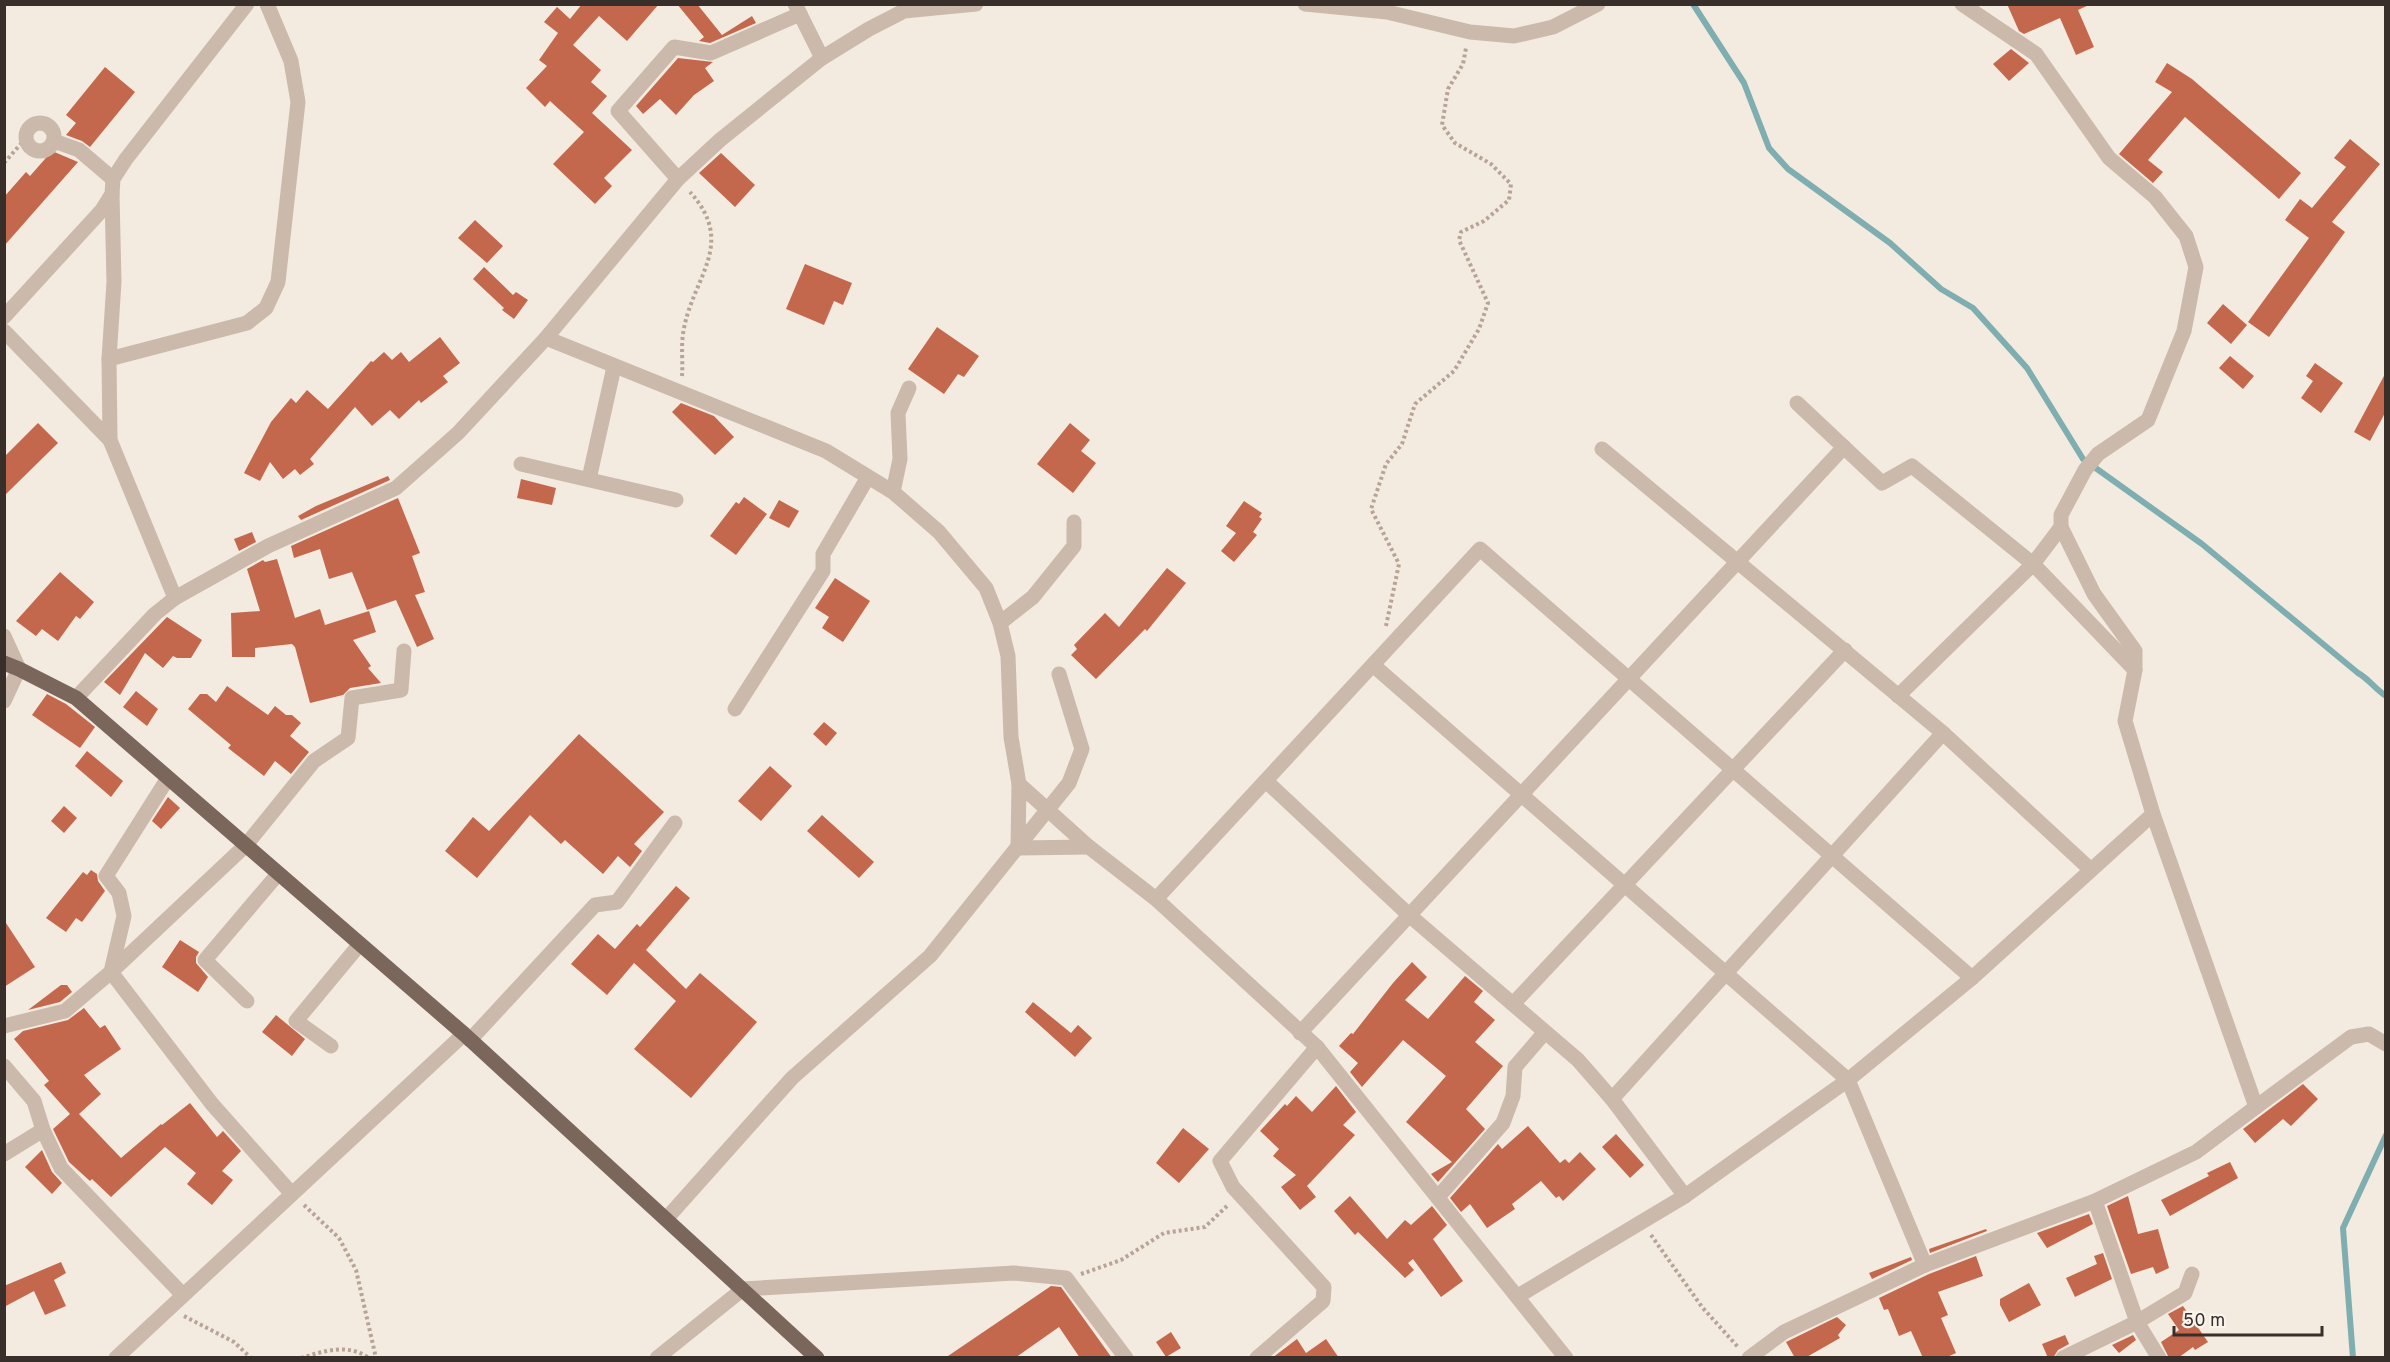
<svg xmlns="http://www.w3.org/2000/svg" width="2390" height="1362" viewBox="0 0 2390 1362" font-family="Overpass,sans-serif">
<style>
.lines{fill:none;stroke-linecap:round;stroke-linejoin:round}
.stream{stroke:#7faeb0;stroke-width:6}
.building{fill:#c4684d}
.path{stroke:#b7a495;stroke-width:4;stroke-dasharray:3 3;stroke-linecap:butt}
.minor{stroke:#cbb9ab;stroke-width:15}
.major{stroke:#7b665c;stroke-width:15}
</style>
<rect width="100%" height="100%" fill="#f3eae0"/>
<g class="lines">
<g class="stream">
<path d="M1693 4 1744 83 1769 148 1788 169 1890 243 1941 289 1973 308 2027 368 2083 459 2202 544 2358 673C2369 679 2375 689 2386 696"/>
<path d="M2353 1358 2343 1228 2386 1135"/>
</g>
</g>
<g class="building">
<path d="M582 4H659L627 41 599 16 573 45 601 70 591 82 607 96 592 113 632 150 604 178 612 186 595 204 553 164 584 132 550 101 545 107 526 88 547 66 539 60 558 33 544 22 557 7 570 19Z"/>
<path d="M677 4H697L722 35 752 16 756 23 710 43 699 41 704 37Z"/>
<path d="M2007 4H2091L2078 10 2094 47 2076 55 2060 18 2024 34 2019 31Z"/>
<path d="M2011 49 2029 63 2009 81 1993 64Z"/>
<path d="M678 58 713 62 705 68 714 81 694 95 676 115 660 99 643 114 636 106Z"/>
<path d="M2167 63 2192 79 2301 173 2279 199 2185 117 2148 160 2163 172 2153 183 2119 154 2172 92 2155 82Z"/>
<path d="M105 67 135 92 90 147 82 141 66 135 76 123 66 115Z"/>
<path d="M2350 139 2380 164 2332 222 2345 232 2269 337 2248 322 2309 238 2285 220 2300 199 2312 208 2346 167 2334 158Z"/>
<path d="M52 151 78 162 4 246V197L26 172 30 176Z"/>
<path d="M721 153 755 185 735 207 699 173Z"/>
<path d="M475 220 503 246 487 263 458 238Z"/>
<path d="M805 264 852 283 843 305 834 301 824 325 786 309Z"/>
<path d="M484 267 513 295 516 292 528 300 514 319 502 310 504 308 473 279Z"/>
<path d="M2223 304 2247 325 2231 344 2207 323Z"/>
<path d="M937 327 979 356 964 377 958 374 944 394 908 369Z"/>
<path d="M440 337 460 363 443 376 448 382 421 403 419 400 399 419 390 410 372 426 355 407 310 459 314 464 300 475 295 469 283 479 270 462 260 481 244 473 271 422 291 398 296 403 307 390 328 409 371 361 373 362 384 352 392 360 401 352 409 362Z"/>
<path d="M2230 356 2254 376 2243 389 2219 368Z"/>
<path d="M2315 363 2343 383 2321 413 2301 398 2313 381 2306 376Z"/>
<path d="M2385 374V413L2370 441 2354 432Z"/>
<path d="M681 403 714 416 734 437 715 455 672 412Z"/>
<path d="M38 423 58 443 4 496V457Z"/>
<path d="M1070 423 1090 440 1081 451 1096 463 1073 493 1037 464Z"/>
<path d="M388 476 390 480 301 520 298 516 316 506Z"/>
<path d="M521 479 556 488 552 505 517 498Z"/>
<path d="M744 497 767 514 736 555 710 536 736 502 739 504Z"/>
<path d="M398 498 420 553 412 556 425 592 415 595 434 639 417 647 396 600 367 610 352 572 329 579 320 549 294 558 291 546Z"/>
<path d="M779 500 799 511 789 528 769 518Z"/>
<path d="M1244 501 1262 513 1259 517 1262 519 1253 532 1257 535 1234 562 1221 551 1236 533 1226 526Z"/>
<path d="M252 532 256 542 239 551 234 539Z"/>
<path d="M277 559 295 618 320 609 325 625 369 611 376 632 353 640 371 666 368 668 381 683 350 688 343 695 310 703 295 647 292 644 255 648V657H232L231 613 260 611 247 569 263 560 265 562Z"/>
<path d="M1167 568 1186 583 1147 631 1145 629 1096 679 1071 655 1077 649 1074 645 1105 613 1119 627Z"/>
<path d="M60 572 94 602 80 619 76 616 58 641 42 629 36 636 16 621Z"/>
<path d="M835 578 870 601 843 642 822 628 829 617 815 608Z"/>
<path d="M167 617 202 640 191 658H177L173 656 163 668 145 653 120 695 104 682Z"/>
<path d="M227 686 268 715 275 706 286 715H292L301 723 290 736 309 752 291 774 275 761 264 776 228 748 231 745 188 709 200 694H207L216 702Z"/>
<path d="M136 691 158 709 147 726 123 707Z"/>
<path d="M47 694 66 704 95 727 80 748 32 715Z"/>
<path d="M824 722 837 733 826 746 813 734Z"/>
<path d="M579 734 664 812 634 844 642 851 630 867 618 856 603 874 565 840 561 844 530 815 477 878 445 851 473 817 489 831Z"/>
<path d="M87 751 123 781 111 797 75 766Z"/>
<path d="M770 766 792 786 761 821 738 801Z"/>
<path d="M168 797 180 808 161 829 152 821Z"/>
<path d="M64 806 77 818 64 833 51 821Z"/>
<path d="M822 815 874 862 859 878 807 831Z"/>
<path d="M91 870 97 874 98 881 105 891 82 922 76 918 66 932 46 918 83 872 87 875Z"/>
<path d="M676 886 690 898 646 950 686 989 700 973 757 1022 691 1098 634 1049 676 1001 634 963 607 995 571 964 598 934 615 949 637 924 640 927Z"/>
<path d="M4 920 35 967 4 987Z"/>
<path d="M180 940 199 952 196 957V963L208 977 198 992 162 967Z"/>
<path d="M1412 962 1427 977 1405 1000 1428 1019 1465 976 1483 991 1474 1002 1495 1020 1475 1042 1503 1066 1466 1109 1485 1129 1438 1182 1431 1174 1452 1162 1406 1122 1446 1076 1403 1040 1362 1087 1350 1072 1358 1063 1339 1046 1351 1033 1353 1034 1393 983Z"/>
<path d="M61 985H67L72 992 60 1002 28 1010Z"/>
<path d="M1033 1002 1071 1033 1078 1025 1092 1038 1075 1057 1025 1012Z"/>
<path d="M84 1008 100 1028 105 1025 121 1049 84 1075 101 1094 79 1114 121 1158 161 1124 162 1125 190 1103 217 1137 223 1131 241 1151 222 1171 233 1180 212 1205 187 1184 196 1173 165 1147 111 1197 92 1179 90 1181 69 1162 53 1129 70 1114 44 1085 49 1081 14 1039 23 1031 68 1020Z"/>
<path d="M276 1015 305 1039 292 1056 262 1032Z"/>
<path d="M2303 1084 2318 1099 2291 1126 2283 1119 2255 1143 2243 1129Z"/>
<path d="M1336 1086 1356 1112 1343 1125 1355 1135 1307 1186 1316 1197 1300 1210 1281 1187 1296 1175 1273 1156 1279 1149 1260 1131 1285 1104 1287 1106 1296 1096 1312 1112Z"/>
<path d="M1528 1126 1560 1163 1565 1159 1569 1163 1580 1152 1596 1169 1563 1201 1559 1196 1556 1198 1541 1181 1512 1204 1515 1209 1487 1228 1470 1204 1461 1212 1450 1198 1498 1144 1502 1149Z"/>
<path d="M1183 1128 1209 1149 1179 1183 1156 1163Z"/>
<path d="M1616 1134 1644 1165 1630 1178 1602 1147Z"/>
<path d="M42 1150 52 1172 62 1183 52 1194 25 1167Z"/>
<path d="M2230 1162 2238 1178 2170 1216 2161 1200 2209 1176 2207 1173Z"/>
<path d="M1350 1196 1387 1239 1405 1220 1411 1225 1432 1206 1447 1225 1433 1239 1463 1281 1441 1297 1413 1259 1408 1263 1414 1270 1405 1278 1358 1232 1355 1235 1334 1211Z"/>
<path d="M2128 1196 2138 1234 2158 1229 2169 1268 2156 1274 2153 1267 2131 1274 2107 1206Z"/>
<path d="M2089 1214 2093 1224 2047 1248 2037 1233Z"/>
<path d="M1986 1229 1987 1231 1930 1253 1929 1249Z"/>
<path d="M2103 1253 2112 1279 2075 1297 2066 1278 2097 1264 2094 1256Z"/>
<path d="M1976 1256 1983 1276 1938 1292 1948 1315 1941 1318 1956 1353 1945 1358H1923L1911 1331 1899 1336 1888 1309 1884 1310 1879 1298 1929 1274Z"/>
<path d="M1911 1257 1912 1260 1872 1279 1869 1273Z"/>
<path d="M61 1262 66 1273 54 1280 66 1306 45 1315 34 1291 4 1307V1286Z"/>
<path d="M2029 1283 2041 1305 2009 1322 2000 1305V1299Z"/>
<path d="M1051 1286 1061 1287 1112 1358H1080L1059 1327 1015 1358H945Z"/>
<path d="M2183 1306 2208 1342 2195 1350 2193 1347 2178 1358H2169L2161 1342 2179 1330 2168 1314Z"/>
<path d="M1837 1317 1846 1325 1838 1335 1840 1338 1805 1358H1795L1786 1342Z"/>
<path d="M1171 1332 1181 1348 1166 1357 1156 1342Z"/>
<path d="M2065 1335 2069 1344 2058 1350 2053 1358H2048L2042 1344Z"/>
<path d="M2133 1335 2136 1340 2119 1353 2112 1345Z"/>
<path d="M1297 1339 1306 1353 1326 1339 1339 1358H1272Z"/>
</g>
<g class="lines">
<g class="path">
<path d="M4 163 26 138"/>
<path d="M682 376C683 363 681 348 683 334 691 278 738 245 690 192"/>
<path d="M1386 626 1399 564 1371 509 1386 464 1402 444 1415 404 1454 371 1479 329 1488 303 1459 240 1461 232 1484 221 1509 200 1511 184 1491 164 1455 143 1442 125 1448 89 1463 64 1466 48"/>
<path d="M304 1205 339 1238 356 1270 376 1358"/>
<path d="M1651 1235 1702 1307 1738 1347"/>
<path d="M1081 1274 1121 1260 1164 1233 1205 1227 1228 1205"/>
<path d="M184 1316 234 1342 251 1358"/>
<path d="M301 1358C324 1351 348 1343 369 1358"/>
</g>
<g class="minor">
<path d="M795 4 822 58"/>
<path d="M1305 4 1387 12 1470 32 1514 36 1553 27 1598 4"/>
<circle cx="40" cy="137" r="14"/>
<path d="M54 141 79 150 113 179"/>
<path d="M678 179 618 111 674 47 711 53 800 14"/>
<path d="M4 317 102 210 112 194 113 179 126 159 247 4"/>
<path d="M4 331 110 440"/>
<path d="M546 338 826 451 893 492 939 532 986 588 1000 623 1008 656 1011 737 1019 784 1089 847 1156 899 1317 1047 1566 1358"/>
<path d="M109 359 114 282 112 194"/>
<path d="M1797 403 1882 483 1912 466 2033 564 2135 670"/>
<path d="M1602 449 1943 733 2091 870"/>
<path d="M521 464 676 500"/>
<path d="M589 479 614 367"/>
<path d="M893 492 900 459 898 413 909 388"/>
<path d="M175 598 110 440 109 359 247 323 266 308 278 282 298 102 291 61 267 4"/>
<path d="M1000 623 1033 597 1074 546V522"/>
<path d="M4 636 19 669 4 701"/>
<path d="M1373 665 1848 1080 1925 1265"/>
<path d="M1898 696 2033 564 2061 527"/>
<path d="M76 698 155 614 175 598 268 546 396 488 458 433 546 338 678 179 720 140 822 58 869 29 904 11 976 4"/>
<path d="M735 709 823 571V554L868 477"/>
<path d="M168 778 106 876 119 893 124 916 111 972 212 1104 292 1194"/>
<path d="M1266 781 1409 915 1578 1060 1612 1099 1685 1196"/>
<path d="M1019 784 1018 848 1089 847"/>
<path d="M1156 899 1480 549 1972 978"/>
<path d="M247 1001 205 960 278 874"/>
<path d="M1513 1004 1845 650"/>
<path d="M4 1026 65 1011 111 972 246 845 314 761 348 738 352 698 401 690 404 651"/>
<path d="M1300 1033 1844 447"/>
<path d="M470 1040 595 905 617 902 675 823"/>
<path d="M331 1046 296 1021 360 944"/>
<path d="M4 1066 34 1101 43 1130"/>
<path d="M1612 1099 1943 733"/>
<path d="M2256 1107 2351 1037 2369 1034 2386 1044"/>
<path d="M4 1154 43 1130 61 1168 183 1295"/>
<path d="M1438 1197 1503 1123 1513 1096 1515 1067 1545 1032"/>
<path d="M667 1218 792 1078 930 956 1069 783 1082 749 1059 674"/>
<path d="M1518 1296 1685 1196 1848 1080 1972 978 2153 814"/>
<path d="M116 1358 464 1034"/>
<path d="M657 1358 743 1289 1014 1273 1066 1278 1126 1358"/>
<path d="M1257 1358 1323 1301 1324 1287 1233 1187 1220 1161 1317 1047"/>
<path d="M1749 1358 1784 1332 1925 1265 2095 1201 2196 1152 2256 1107 2153 814 2125 721 2135 670V651L2094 594 2061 527V515L2085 470 2098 454 2148 420 2184 331 2196 267 2186 236 2155 197 2109 158 2036 54 1962 4"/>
<path d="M2063 1358 2137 1322 2095 1201"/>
<path d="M2159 1358 2137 1322 2185 1293 2192 1274"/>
</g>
<path class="major" d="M4 663 19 669 76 698 464 1034 817 1358"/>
</g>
<rect width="2390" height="1362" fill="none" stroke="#392f2a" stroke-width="12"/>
<path d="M2174 1326v9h148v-9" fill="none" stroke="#392f2a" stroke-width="3"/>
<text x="2183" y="1326" font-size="18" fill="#392f2a" stroke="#faf4ec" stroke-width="4.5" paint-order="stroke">50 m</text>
</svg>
